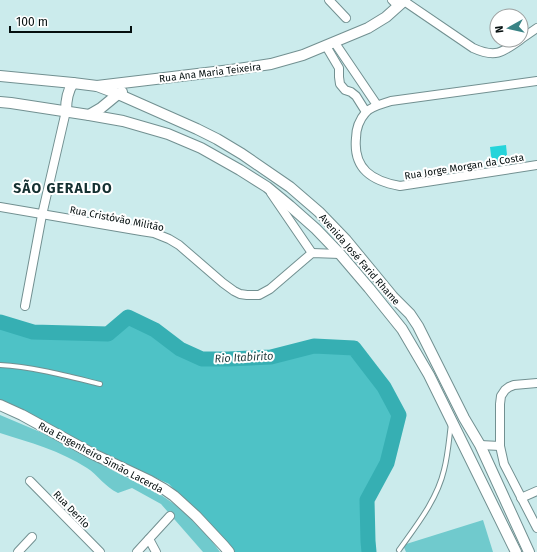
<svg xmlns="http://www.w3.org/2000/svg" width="537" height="552" viewBox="0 0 537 552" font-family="'Fira Sans',sans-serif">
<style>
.green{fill:#70cacd}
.forest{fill:#4ec2c6}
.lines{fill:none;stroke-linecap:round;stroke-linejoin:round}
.river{stroke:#36afb3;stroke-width:15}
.building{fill:#26d4da}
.service-casing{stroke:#729091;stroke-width:6}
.minor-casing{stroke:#729091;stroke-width:10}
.tertiary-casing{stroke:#729091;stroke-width:12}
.service{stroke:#fff;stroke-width:4}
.minor{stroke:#fff;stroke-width:8}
.tertiary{stroke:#fff;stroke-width:10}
.labels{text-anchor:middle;stroke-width:4;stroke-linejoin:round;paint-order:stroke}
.street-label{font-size:10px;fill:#050f0f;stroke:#fff}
.water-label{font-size:11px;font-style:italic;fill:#243d3e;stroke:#fff}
.district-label{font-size:14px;font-weight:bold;letter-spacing:1px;fill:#153031;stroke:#fff}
</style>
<rect width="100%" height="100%" fill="#cbebec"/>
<g class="green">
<path d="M0 415 52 437 114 471 158 493 196 519 220 552H203L161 504 132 488 118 493C105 487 98 475 87 468 61 451 29 442 0 433Z"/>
<path d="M483 520 493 552H406L403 545Z"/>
</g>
<path class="forest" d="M128 317 155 330 180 349 202 359H228L271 357 314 346 354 348 384 387 399 415 387 463 367 500 368 541 369 552H231L223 542 169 484 93 449 0 401V322L33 332 108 334Z"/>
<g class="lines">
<path class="river" d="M0 322 33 332 108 334 128 317 155 330 180 349 202 359H228L271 357 314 346 354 348 384 387 399 415 387 463 367 500 368 541 369 552"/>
</g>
<path class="building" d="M506 145 507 155H506L507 160H503V162L492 163 490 147Z"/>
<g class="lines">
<g class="service-casing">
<g id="service">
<path d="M0 365C34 367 67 376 100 384"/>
<path d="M399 550C416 526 437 500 444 470 448 455 449 439 451 424"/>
</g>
</g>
<g class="minor-casing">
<g id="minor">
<path d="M329 0 346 18"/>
<path d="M392 0 398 6"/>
<path d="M404 1 473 48C495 58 502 53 520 40"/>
<path d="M521 39 537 28"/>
<path d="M335 43 377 105"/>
<path d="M326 46 339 68V77L340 84 345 90 351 92 356 96 366 112"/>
<path d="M537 81 391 101C382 104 372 106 366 112 360 119 356 129 356 138 353 169 372 181 400 186L537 165"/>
<path d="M271 193 312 253"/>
<path d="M0 207 141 231 154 233 169 239 179 245 223 283 234 291 240 294 247 295H259L270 289 312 253 340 254"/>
<path d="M25 306 42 215 66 111"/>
<path d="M537 383 514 385 509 387 505 390 501 396 500 404V446L504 464 537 528"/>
<path d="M480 445 500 446"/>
<path d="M30 481 100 552"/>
<path d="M521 498 537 491"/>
<path d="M149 539 156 552"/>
<path d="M18 552 32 537"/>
<path d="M137 552 170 516"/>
</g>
</g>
<g class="tertiary-casing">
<g id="tertiary">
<path d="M0 76 73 83 97 86 231 70 271 64 303 55 368 28 386 17 405 0"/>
<path d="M97 86 118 94 197 129 217 139 242 154 290 187 319 212 346 240 393 297 410 314 418 326 464 418 480 445 529 552"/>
<path d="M0 102 11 103 89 115 123 121 168 134 201 148 240 170 267 187 290 206 316 229 340 254 369 288 402 329 429 375 516 552"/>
<path d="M66 111C66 101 67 92 73 83"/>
<path d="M89 115 101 108 118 94 122 92"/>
<path d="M0 405 22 415 93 454 150 481 164 489 174 496 196 516 224 546 229 552"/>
</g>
</g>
<use href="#service" class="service"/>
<use href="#minor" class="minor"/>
<use href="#tertiary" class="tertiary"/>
</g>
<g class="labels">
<g class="street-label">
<text transform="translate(210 72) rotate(-7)" y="4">Rua Ana Maria Teixeira</text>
<text transform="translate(464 166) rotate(-9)" y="4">Rua Jorge Morgan da Costa</text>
<text transform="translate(117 218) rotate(11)" y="4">Rua Cristóvão Militão</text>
<text transform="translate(360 259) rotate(49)" y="4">Avenida José Farid Rhame</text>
<text transform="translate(101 457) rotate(28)" y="4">Rua Engenheiro Simão Lacerda</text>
<text transform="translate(72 509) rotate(46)" y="4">Rua Derilo</text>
</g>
<g class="water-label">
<text transform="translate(244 357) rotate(-3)" y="4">Rio Itabirito</text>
</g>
<g class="district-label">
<text x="63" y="193">SÃO GERALDO</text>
</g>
</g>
<g transform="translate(509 28) rotate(262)"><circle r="19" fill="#ffffff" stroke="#9b9f9f"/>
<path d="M0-3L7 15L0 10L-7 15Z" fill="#3a8385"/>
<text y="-6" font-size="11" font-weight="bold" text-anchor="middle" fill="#050f0f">N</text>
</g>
<path d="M10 26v6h121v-6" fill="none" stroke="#050f0f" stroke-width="2"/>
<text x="16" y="26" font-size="12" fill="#050f0f" stroke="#ffffff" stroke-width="3" paint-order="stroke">100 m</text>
</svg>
